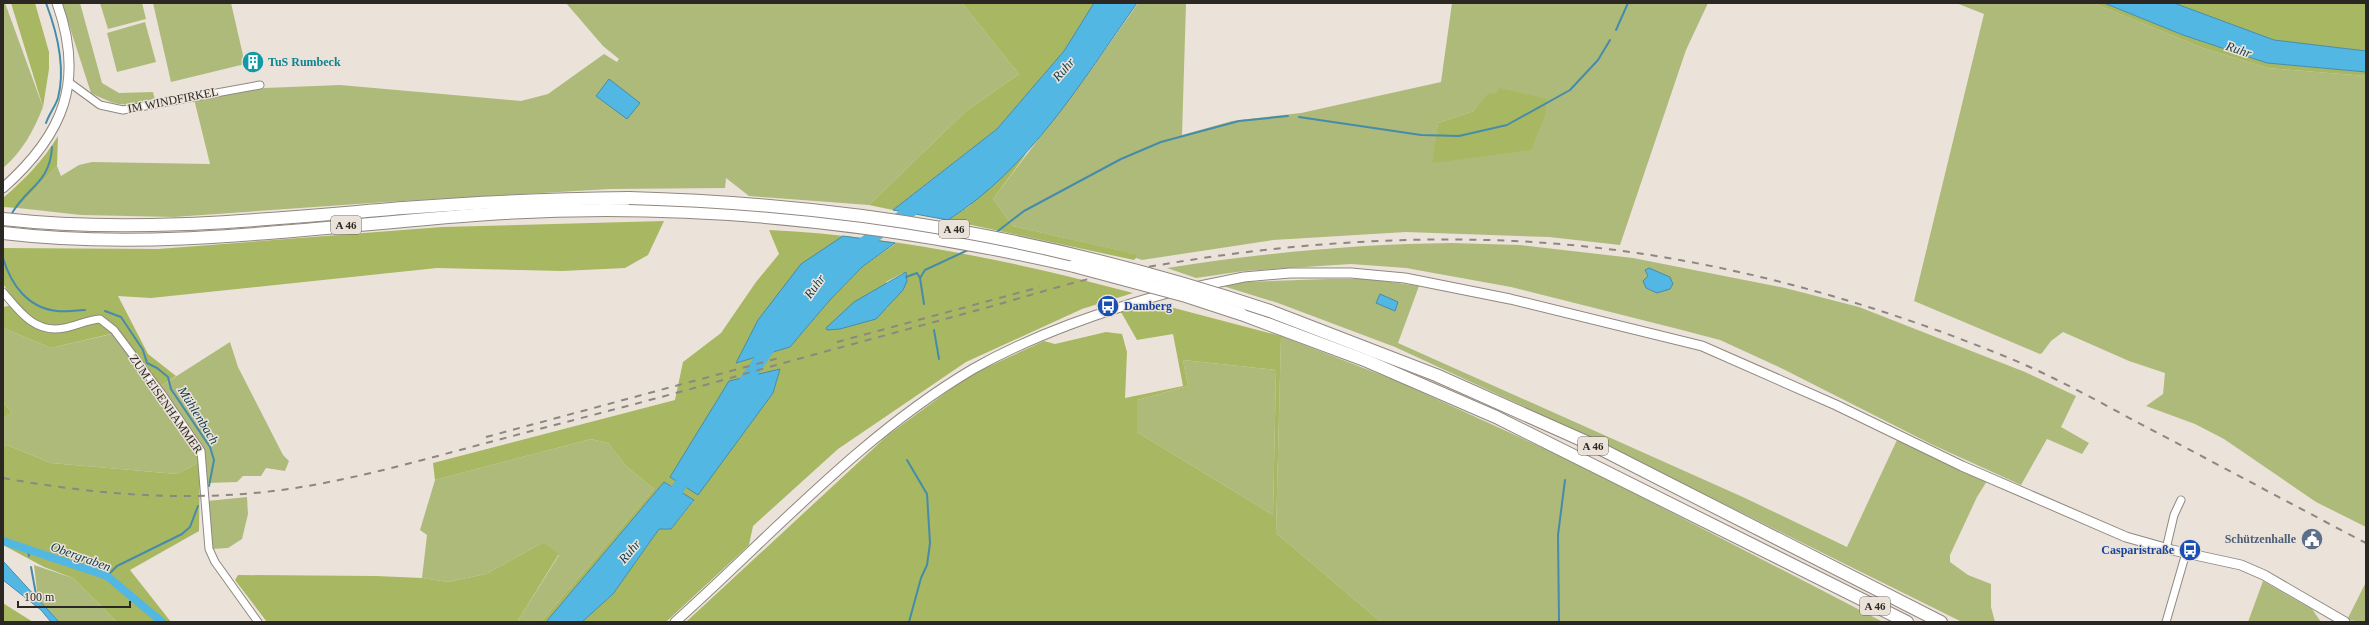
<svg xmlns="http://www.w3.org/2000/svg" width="2369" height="625" viewBox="0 0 2369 625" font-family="Georgia,serif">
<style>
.green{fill:#aeba7a;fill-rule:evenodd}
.forest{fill:#a8b761;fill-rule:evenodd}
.water{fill:#52b7e3;stroke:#468caa}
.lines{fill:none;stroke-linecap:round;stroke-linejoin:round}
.stream{stroke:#468caa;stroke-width:2}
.canal{stroke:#52b7e3;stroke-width:8}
.river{stroke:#52b7e3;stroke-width:13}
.street-casing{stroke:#908880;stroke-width:9}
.secondary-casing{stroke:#908880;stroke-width:11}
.highway-casing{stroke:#908880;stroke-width:14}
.street{stroke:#fff;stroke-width:7}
.secondary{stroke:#fff;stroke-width:9}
.highway{stroke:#fff;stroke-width:12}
.rail{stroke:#8d8781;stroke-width:2;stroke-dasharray:7 7;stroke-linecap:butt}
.highway-bridge-casing{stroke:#908880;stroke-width:14;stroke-linecap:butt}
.highway-bridge{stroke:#fff;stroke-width:12}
.labels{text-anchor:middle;stroke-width:3;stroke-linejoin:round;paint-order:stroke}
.shield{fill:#ebe3da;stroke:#65605b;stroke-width:1}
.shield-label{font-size:11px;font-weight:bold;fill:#2b2824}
.culture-label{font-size:12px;font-weight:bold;fill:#0d838f;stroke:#ebe3da;text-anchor:start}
.street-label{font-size:12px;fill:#2b2824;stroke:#ebe3da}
.transit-label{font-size:12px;font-weight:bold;fill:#164399;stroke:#ebe3da;text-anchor:start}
.service-label{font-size:12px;font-weight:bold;fill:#4e5e75;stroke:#ebe3da;text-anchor:end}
.water-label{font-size:13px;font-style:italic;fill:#0d3a4d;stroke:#ebe3da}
</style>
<rect width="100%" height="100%" fill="#ebe3da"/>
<g class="green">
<path d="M3 3H5L43 107C34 130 22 152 3 168Z"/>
<path d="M62 3H80L102 83 119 93 153 92 155 100C123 106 121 108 91 93Z"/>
<path d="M100 3H142L146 19 108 29Z"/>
<path d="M153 3H231L245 64 171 82Z"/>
<path d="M566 3H962L1019 74 966 111 869 205 749 196 726 178 725 188 610 189 386 202 174 217 81 215 18 208 57 166 61 176 79 165 92 162 210 164 194 99 265 88 340 85 521 101 548 94 604 54 617 62 619 59 603 46Z"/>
<path d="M1138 3H1186L1182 135 1232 121 1301 113 1441 82 1452 3H1708L1686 50 1620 245 1549 237 1406 232 1273 240 1142 260 1136 258 1135 254 1013 226 993 199 1091 70ZM1497 93 1433 163 1438 123 1474 111Z"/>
<path d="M1956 3H2093L2203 48 2268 68 2366 76V527L2316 502 2224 439 2195 424 2146 406 2163 394 2165 373 2129 361 2063 332 2051 341 2042 353 2040 354 1914 301 1984 14Z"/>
<path d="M145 22 156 62 117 72 107 33Z"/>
<path d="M1452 243 1520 245 1633 258 1785 288 1859 307 2025 372 2076 396 2061 427 2089 443 2082 454 2047 439 2021 485 1933 445 1783 369 1720 340 1678 329 1511 287 1406 268 1351 264 1244 271 1196 278 1167 268C1262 253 1356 244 1452 243Z"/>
<path d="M1329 279H1369L1419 286 1398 343 1745 498 1847 547 1897 440 1987 481 1977 497 1950 555V562L1968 575 1991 584V607L1995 622H1962L1583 434 1395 347 1278 303 1223 286 1244 282Z"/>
<path d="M3 328 51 348 116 333 198 451 200 462 177 474 51 463 7 445 3 446V418L12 413 3 402Z"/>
<path d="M1281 336 1397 381 1576 463 1883 622H1381L1276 533Z"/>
<path d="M230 342 238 367 283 455 289 461 285 471 266 468 261 476H243L237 482 207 483 205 451 161 386Z"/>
<path d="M1183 360 1276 370 1273 515 1137 432V400L1188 386Z"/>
<path d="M591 439 608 443 626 466 654 489 541 622H517L559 555 544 542 486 574 448 582 422 578 427 535 420 530 435 480Z"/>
<path d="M247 497 248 514 242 539 228 548 212 549 207 501Z"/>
<path d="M34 565 73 578 117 622H59L38 599Z"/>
<path d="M2263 581 2312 609 2321 622H2248Z"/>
<path d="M2366 582V622L2347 620Z"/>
</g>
<g class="forest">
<path d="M11 3H35L49 52V69L43 107Z"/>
<path d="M962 3H1094L1064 51 997 129 893 210 869 205 966 111 1019 74Z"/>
<path d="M2093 3H2104L2183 35 2267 63 2366 72V76L2268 68 2203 48Z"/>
<path d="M2174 3H2366V51L2274 40Z"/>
<path d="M1499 88 1547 99 1545 115 1531 150 1432 163 1438 123 1474 111 1488 94 1497 93Z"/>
<path d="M58 136 57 166 18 208 3 207V198C25 179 43 161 58 136Z"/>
<path d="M1027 153 993 199 1013 226 1136 254V258L1134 260 948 220 968 207Z"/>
<path d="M664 221 648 255 625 268 562 271 437 268 151 298 118 296 148 354 176 376 161 386 119 332 51 348 3 328V307L18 304 3 284V248L158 249 442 227Z"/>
<path d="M769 230C892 236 1014 261 1133 293L1082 309 966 362 838 449 753 526 749 545 666 622H582L613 594 659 529H671L694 501 664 482 560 606 546 622H541L654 489 626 466 608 443 591 439 435 480 433 463 675 400 683 362 721 333 756 282 779 254ZM843 236 895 244 862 267 829 301 790 347 736 362ZM903 273H906L903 289 886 309V282ZM780 369 773 393 698 494 670 477Z"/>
<path d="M1155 303 1281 336 1276 533 1381 622H686L888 435 970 375 1044 341 1055 344 1106 332 1122 334 1127 352 1125 398 1183 386 1173 334 1137 340 1121 312ZM1183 360 1276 370 1273 515 1137 432V400L1188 386Z"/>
<path d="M3 402 12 413 3 418Z"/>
<path d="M7 445 51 463 177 474 200 462 199 531 130 570 171 622H117L73 578 44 567 3 545V446Z"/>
<path d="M544 542 559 554 517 622H267L235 580 238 575 376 576 422 578 448 582 486 574Z"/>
<path d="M3 603 6 605 33 622H3Z"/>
</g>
<g class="water">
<path d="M1094 3H1137C1082 81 1030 168 948 220L893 210 997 129 1064 51Z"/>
<path d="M2104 3H2174L2274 40 2366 51V72L2267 63 2183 35Z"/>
<path d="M609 79 640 103 627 119 596 96Z"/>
<path d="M843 236 895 243 862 267 829 301 790 347 736 363 758 320 801 264Z"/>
<path d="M1649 268 1670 277 1673 284 1670 289 1657 293 1646 288 1643 281 1648 276 1645 270Z"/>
<path d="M906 272 907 281 903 290 876 319 840 329 827 330 826 328 854 302Z"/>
<path d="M1380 294 1398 302 1395 311 1376 303Z"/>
<path d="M780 369 773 393 698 495 670 477 729 381Z"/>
<path d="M664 482 694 500 671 529H659L613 594 582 622H546Z"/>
<path d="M3 561 59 622H51L41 610 3 580Z"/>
</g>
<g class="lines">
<g class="stream">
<path d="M46 3C57 32 66 67 58 98 55 107 49 114 46 123"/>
<path d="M1616 30 1628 3"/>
<path d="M1299 117 1421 135 1459 136 1507 125 1570 90 1598 60 1610 40"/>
<path d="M11 215C26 187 50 184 52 147"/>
<path d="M994 234 1024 211 1121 159 1161 142 1239 121 1288 116"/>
<path d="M3 258C11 285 28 308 57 311 66 312 76 310 85 310"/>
<path d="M906 277 917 273 920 278 924 304"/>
<path d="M920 278 925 270 968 250"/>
<path d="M105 311 121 317 143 350 147 363 157 368 168 377 171 389 210 447 214 460 209 486"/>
<path d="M934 330 939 359"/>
<path d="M907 460 927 494 930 543 927 565 921 578 909 622"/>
<path d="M28 549 29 556"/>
<path d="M31 567 37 600"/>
<path d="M107 576 117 566 182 534 190 527 198 506"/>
<path d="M1559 622 1558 535 1565 480"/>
</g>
<path class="canal" d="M3 541 107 576 162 622"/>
<g class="river">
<path d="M854 250 922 203"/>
<path d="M739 391 774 340"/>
<path d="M666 504 692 470"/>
</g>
<g class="street-casing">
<g id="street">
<path d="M70 83 100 105 123 110 260 85"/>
<path d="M3 292C19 311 35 334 64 328 76 326 87 320 100 319L114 330 162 394 201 451 209 549 215 562 258 622"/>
<path d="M2166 549 2174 515 2181 500"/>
<path d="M2166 622 2186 553"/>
</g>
</g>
<g class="secondary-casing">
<g id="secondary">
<path d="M3 188C64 134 85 81 57 3"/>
<path d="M1195 287 1244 277 1290 273H1351L1405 278 1510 299 1702 346 1836 405 1962 466 2126 537 2172 550 2241 565 2264 575 2345 622"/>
<path d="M675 622C772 535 860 436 973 369 1035 334 1103 311 1171 292"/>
</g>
</g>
<g class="highway-casing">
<g id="highway">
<path d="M3 219C137 234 269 219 403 208 478 202 554 199 629 198"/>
<path d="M3 233C170 253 338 223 505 213 696 202 887 223 1074 266"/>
<path d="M1270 311 1436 375 1593 445 1941 622"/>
<path d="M1241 314 1367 361 1496 417 1907 622"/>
</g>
</g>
<use href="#street" class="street"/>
<use href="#secondary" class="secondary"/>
<use href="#highway" class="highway"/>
<g class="rail">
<path d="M837 342 1040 287"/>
<path d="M486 437 779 358"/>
<path d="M3 478C92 494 183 502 273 491 347 482 418 461 490 442 565 422 641 403 716 382 803 357 891 334 978 310 1026 297 1073 281 1121 272 1251 247 1382 235 1514 241 1683 249 1849 293 2004 356 2054 376 2101 403 2148 428 2221 466 2293 505 2366 543"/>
</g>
<g class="highway-bridge-casing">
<g id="highway-bridge">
<path d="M629 198C853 204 1058 240 1270 311"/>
<path d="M1074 266 1186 296 1241 314"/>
</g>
</g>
<use href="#highway-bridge" class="highway-bridge"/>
</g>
<defs>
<g id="building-disc" transform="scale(1.15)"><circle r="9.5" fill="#0f9aa8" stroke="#ebe3da"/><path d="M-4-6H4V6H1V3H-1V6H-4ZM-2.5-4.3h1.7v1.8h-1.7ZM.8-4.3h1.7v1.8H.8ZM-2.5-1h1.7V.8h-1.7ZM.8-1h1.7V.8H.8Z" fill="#fff"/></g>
<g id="bus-disc" transform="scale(1.15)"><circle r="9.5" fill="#1a4fb4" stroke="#ebe3da"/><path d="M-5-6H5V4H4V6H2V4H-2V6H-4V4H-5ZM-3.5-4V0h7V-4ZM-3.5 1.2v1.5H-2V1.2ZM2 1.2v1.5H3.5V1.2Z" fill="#fff"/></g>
<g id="civic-disc" transform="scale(1.15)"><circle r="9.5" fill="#5c6f8a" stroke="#ebe3da"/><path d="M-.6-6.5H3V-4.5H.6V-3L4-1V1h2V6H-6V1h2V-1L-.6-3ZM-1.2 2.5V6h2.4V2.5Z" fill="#fff"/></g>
</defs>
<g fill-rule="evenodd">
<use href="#building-disc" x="253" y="62"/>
<use href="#bus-disc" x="1108" y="306"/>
<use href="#civic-disc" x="2312" y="539"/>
<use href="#bus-disc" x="2190" y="550"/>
</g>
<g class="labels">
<g class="shield">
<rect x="331" y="216" width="30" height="18" rx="3"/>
<rect x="939" y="220" width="30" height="18" rx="3"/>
<rect x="1578" y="437" width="30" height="18" rx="3"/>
<rect x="1860" y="597" width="30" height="18" rx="3"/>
</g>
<g class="shield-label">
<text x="346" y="229">A 46</text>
<text x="954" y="233">A 46</text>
<text x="1593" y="450">A 46</text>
<text x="1875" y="610">A 46</text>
</g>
<g class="culture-label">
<text x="268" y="66">TuS Rumbeck</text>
</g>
<g class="street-label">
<text transform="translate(173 100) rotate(-11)" y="4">IM WINDFIRKEL</text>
<text transform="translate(166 404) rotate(55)" y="4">ZUM EISENHAMMER</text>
</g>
<g class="transit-label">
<text x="1124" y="310">Damberg</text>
<text x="2174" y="554" text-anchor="end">Casparistraße</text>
</g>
<g class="service-label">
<text x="2296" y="543">Schützenhalle</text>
</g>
<g class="water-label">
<text transform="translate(2239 49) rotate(19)" y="5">Ruhr</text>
<text transform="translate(1063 69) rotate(-49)" y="5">Ruhr</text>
<text transform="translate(814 286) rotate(-54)" y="5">Ruhr</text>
<text transform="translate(199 415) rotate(58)" y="5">Mühlenbach</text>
<text transform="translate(629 551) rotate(-50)" y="5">Ruhr</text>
<text transform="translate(81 556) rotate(20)" y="5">Obergraben</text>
</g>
</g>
<rect width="2369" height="625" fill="none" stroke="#2b2824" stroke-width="8"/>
<path d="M18 601v6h112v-6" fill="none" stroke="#2b2824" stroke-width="2"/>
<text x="24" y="601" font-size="12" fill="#2b2824" stroke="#ebe3da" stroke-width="3" paint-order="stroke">100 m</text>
</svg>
